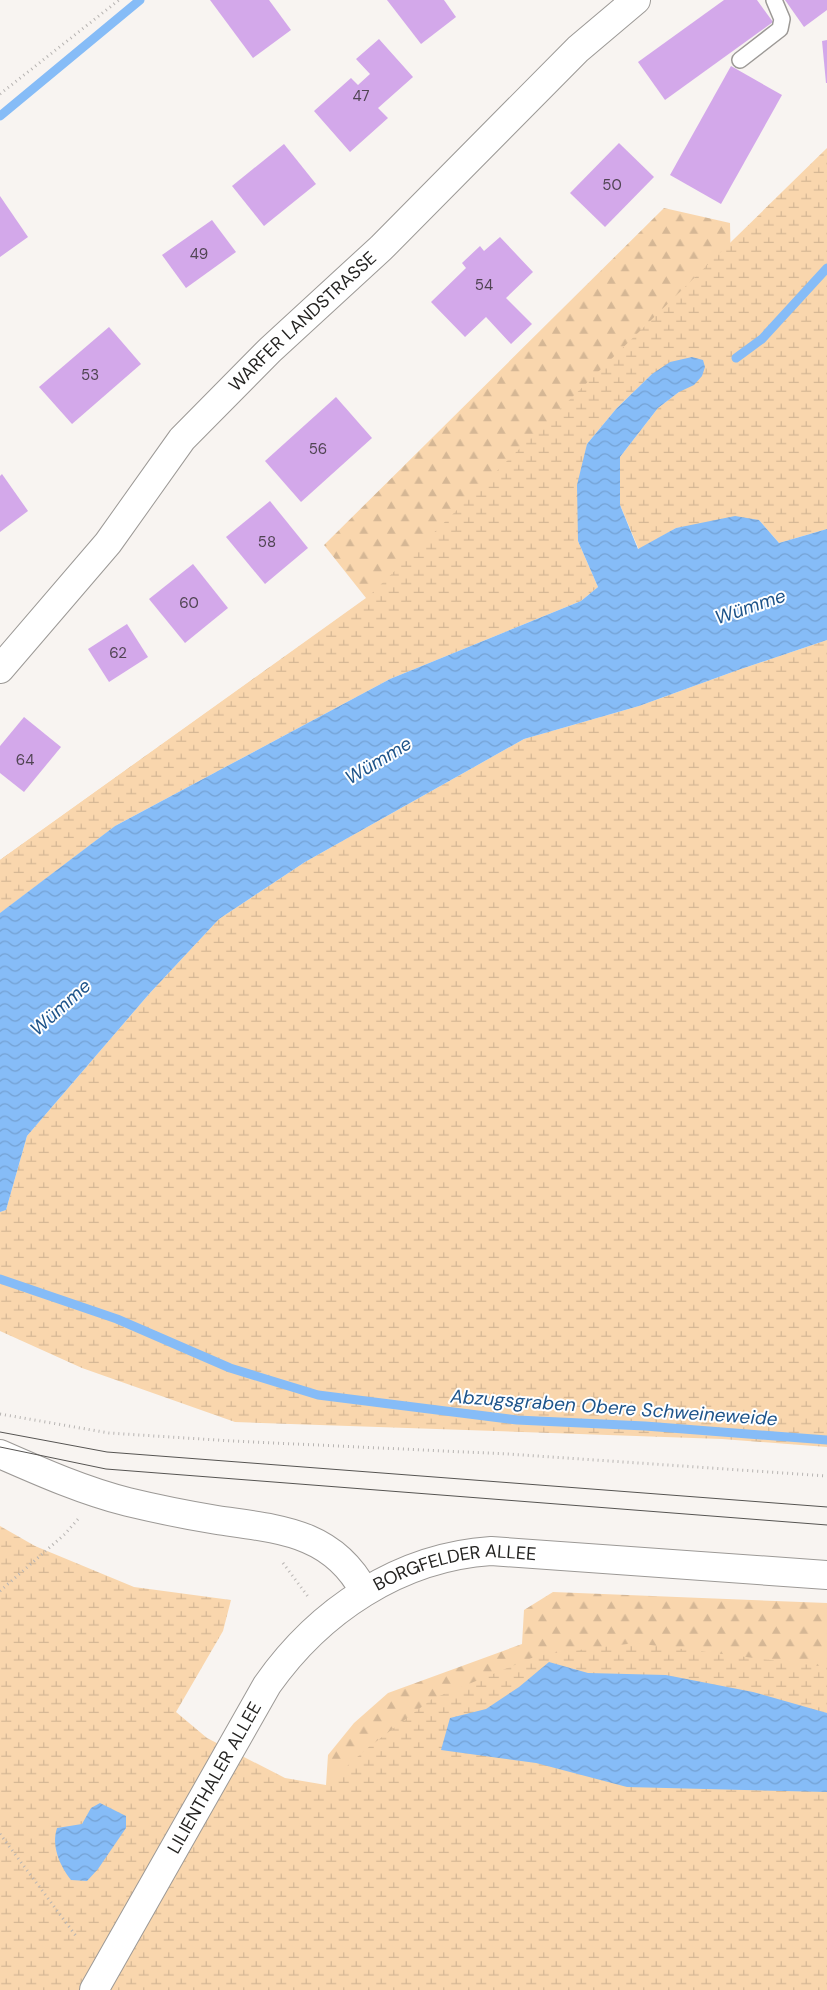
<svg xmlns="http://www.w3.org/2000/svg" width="827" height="1990" viewBox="0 0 827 1990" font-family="'DM Sans',sans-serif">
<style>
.forest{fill:url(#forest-firs)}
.wetland{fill:url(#wetland-marsh)}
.water{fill:url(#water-waves)}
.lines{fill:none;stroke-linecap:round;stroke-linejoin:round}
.stream{stroke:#86bcf7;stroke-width:9}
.building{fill:#d3a8ea}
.service-casing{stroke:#9c9996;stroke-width:18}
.minor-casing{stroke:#9c9996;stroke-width:30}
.tertiary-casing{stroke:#9c9996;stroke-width:30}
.secondary-casing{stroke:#9c9996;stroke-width:30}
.path{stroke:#b7b4b2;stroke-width:3;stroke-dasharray:1 4;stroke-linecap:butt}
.service{stroke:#fff;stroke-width:15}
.minor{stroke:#fff;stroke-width:28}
.tertiary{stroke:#fff;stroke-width:28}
.secondary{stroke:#fff;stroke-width:28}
.tram{stroke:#565452;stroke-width:1}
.labels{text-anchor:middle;stroke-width:4;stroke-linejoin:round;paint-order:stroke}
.number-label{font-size:15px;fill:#504453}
.street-label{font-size:18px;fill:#242321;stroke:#fff}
.water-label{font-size:19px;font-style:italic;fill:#1e548a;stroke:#fff}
</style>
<defs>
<pattern id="forest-firs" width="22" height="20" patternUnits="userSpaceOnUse" patternTransform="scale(1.25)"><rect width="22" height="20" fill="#f9d6ad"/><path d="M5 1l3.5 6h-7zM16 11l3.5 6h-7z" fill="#d5b795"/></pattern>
<pattern id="wetland-marsh" width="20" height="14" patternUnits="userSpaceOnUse" patternTransform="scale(1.25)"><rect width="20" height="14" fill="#f9d6ad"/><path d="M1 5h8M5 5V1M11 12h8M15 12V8" fill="none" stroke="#d5b795"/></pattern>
<pattern id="water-waves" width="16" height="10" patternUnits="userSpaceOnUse" patternTransform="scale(1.25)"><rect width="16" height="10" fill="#86bcf7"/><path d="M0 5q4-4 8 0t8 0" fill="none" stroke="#74a1d3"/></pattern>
</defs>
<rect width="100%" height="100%" fill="#f8f4f1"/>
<g class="forest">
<path d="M664 208 730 223 731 274 115 826 0 913V860L366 598 324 545Z"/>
<path d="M553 1592 827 1603V1874L326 1785 328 1755 354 1723 388 1693 522 1644 524 1610Z"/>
</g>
<g class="wetland">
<path d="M827 148V529L779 543 759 520 676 528 639 550 620 505V457L658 408 679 392 652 374 616 409 587 444 578 541 598 587 581 601 390 679 115 826 0 913V860L367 598Z"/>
<path d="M827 640V1447L722 1439 235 1422 82 1368 0 1331V1212L6 1210 27 1136 149 994 219 919 305 862 524 739 639 706 738 670Z"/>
<path d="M0 1526 35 1546 134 1587 231 1600 223 1631 176 1712 207 1738 285 1778 326 1785 365 1750 432 1699 539 1655 635 1643 827 1667V1990H0Z"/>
</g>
<g class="water">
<path d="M692 357 703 360 705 367 702 376 694 385 679 392 658 408 620 457V505L638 549 676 528 735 516 759 520 779 543 827 529V640L738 670 639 706 524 739 305 862 219 919 149 994 27 1136 6 1210 0 1212V913L115 826 390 679 581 601 598 587 578 541 577 485 587 444 616 409 652 374 670 362Z"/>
<path d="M549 1662 588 1673 666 1675 753 1692 827 1713V1792L627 1787 536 1763 441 1750 450 1718 486 1709 519 1687Z"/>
<path d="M100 1803 126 1816V1828L98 1869 87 1881 71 1880C60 1866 51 1846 57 1828L82 1824 91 1808Z"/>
</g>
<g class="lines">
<g class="stream">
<path d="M0 116 140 0"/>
<path d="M736 358 762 339 827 268"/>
<path d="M0 1279 117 1319 230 1368 318 1395 517 1420 645 1426 827 1440"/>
</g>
</g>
<g class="building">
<path d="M210 0H269L291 30 253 58Z"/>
<path d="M387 0H444L456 17 421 44Z"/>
<path d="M724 0H757L773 22 665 100 638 62Z"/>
<path d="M785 0H827V10L804 27Z"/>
<path d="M379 39 413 77 378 108 388 118 350 152 314 111 351 78 358 85 370 74 356 59Z"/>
<path d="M827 40V83H826L822 41Z"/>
<path d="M731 66 782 95 721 204 670 175Z"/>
<path d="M619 143 654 177 605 227 570 193Z"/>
<path d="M284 144 316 184 264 226 232 186Z"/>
<path d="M0 196 28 237 0 257Z"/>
<path d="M212 220 236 252 186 288 162 255Z"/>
<path d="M500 237 533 272 506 298 532 324 511 344 486 317 465 337 431 302 466 268 462 263 480 246 484 251Z"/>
<path d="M109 327 141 364 72 424 39 387Z"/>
<path d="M336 397 372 438 301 502 265 461Z"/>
<path d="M2 474 28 511 0 532V476Z"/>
<path d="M270 501 308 548 265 584 226 537Z"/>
<path d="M193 564 228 608 185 643 149 599Z"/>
<path d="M127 624 148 657 109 682 88 649Z"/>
<path d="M24 717 61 747 24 792 0 773V746Z"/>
</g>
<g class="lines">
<g class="service-casing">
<path id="service" d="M740 60 780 29 782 19 774 0"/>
</g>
<g class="minor-casing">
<g id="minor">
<path id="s1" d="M0 669 108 543 182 439 270 350 381 248 578 49 636 0"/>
</g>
</g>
<g class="tertiary-casing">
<path id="tertiary" d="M0 1454C41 1472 84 1491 128 1502 157 1509 187 1515 217 1520 277 1529 332 1531 364 1591"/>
</g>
<g class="secondary-casing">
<g id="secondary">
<path id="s2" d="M94 1990 267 1685C319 1611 399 1557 491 1551L827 1575"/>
</g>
</g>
<g class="path">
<path d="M0 94 119 0"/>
<path d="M0 1414 109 1433 232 1441 508 1454 827 1476"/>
<path d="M283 1563 309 1598"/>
<path d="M0 1591 65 1534 80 1517"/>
<path d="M0 1834 76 1936"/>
</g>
<use href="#service" class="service"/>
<use href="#minor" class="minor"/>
<use href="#tertiary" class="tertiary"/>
<use href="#secondary" class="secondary"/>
<g class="tram">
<path d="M0 1432 107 1452 827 1507"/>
<path d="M0 1447 106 1469 827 1525"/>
</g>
</g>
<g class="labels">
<g class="number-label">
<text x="361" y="101">47</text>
<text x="612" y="190">50</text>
<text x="199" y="259">49</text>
<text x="484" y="290">54</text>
<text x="90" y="380">53</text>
<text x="318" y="454">56</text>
<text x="267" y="547">58</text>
<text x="189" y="608">60</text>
<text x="118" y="658">62</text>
<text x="25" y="765">64</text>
</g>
<g class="street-label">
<text dy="6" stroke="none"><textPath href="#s1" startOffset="462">WARFER LANDSTRASSE</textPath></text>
<text dy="6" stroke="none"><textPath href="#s2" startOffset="582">BORGFELDER ALLEE</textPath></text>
<text dy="6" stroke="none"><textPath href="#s2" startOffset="244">LILIENTHALER ALLEE</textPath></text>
</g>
<g class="water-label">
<text transform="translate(750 606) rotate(-19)" y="7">Wümme</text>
<text transform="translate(378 760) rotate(-31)" y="7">Wümme</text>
<text transform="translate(60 1007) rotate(-42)" y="7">Wümme</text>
<text transform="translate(614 1407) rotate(4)" y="7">Abzugsgraben Obere Schweineweide</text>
</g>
</g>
</svg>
